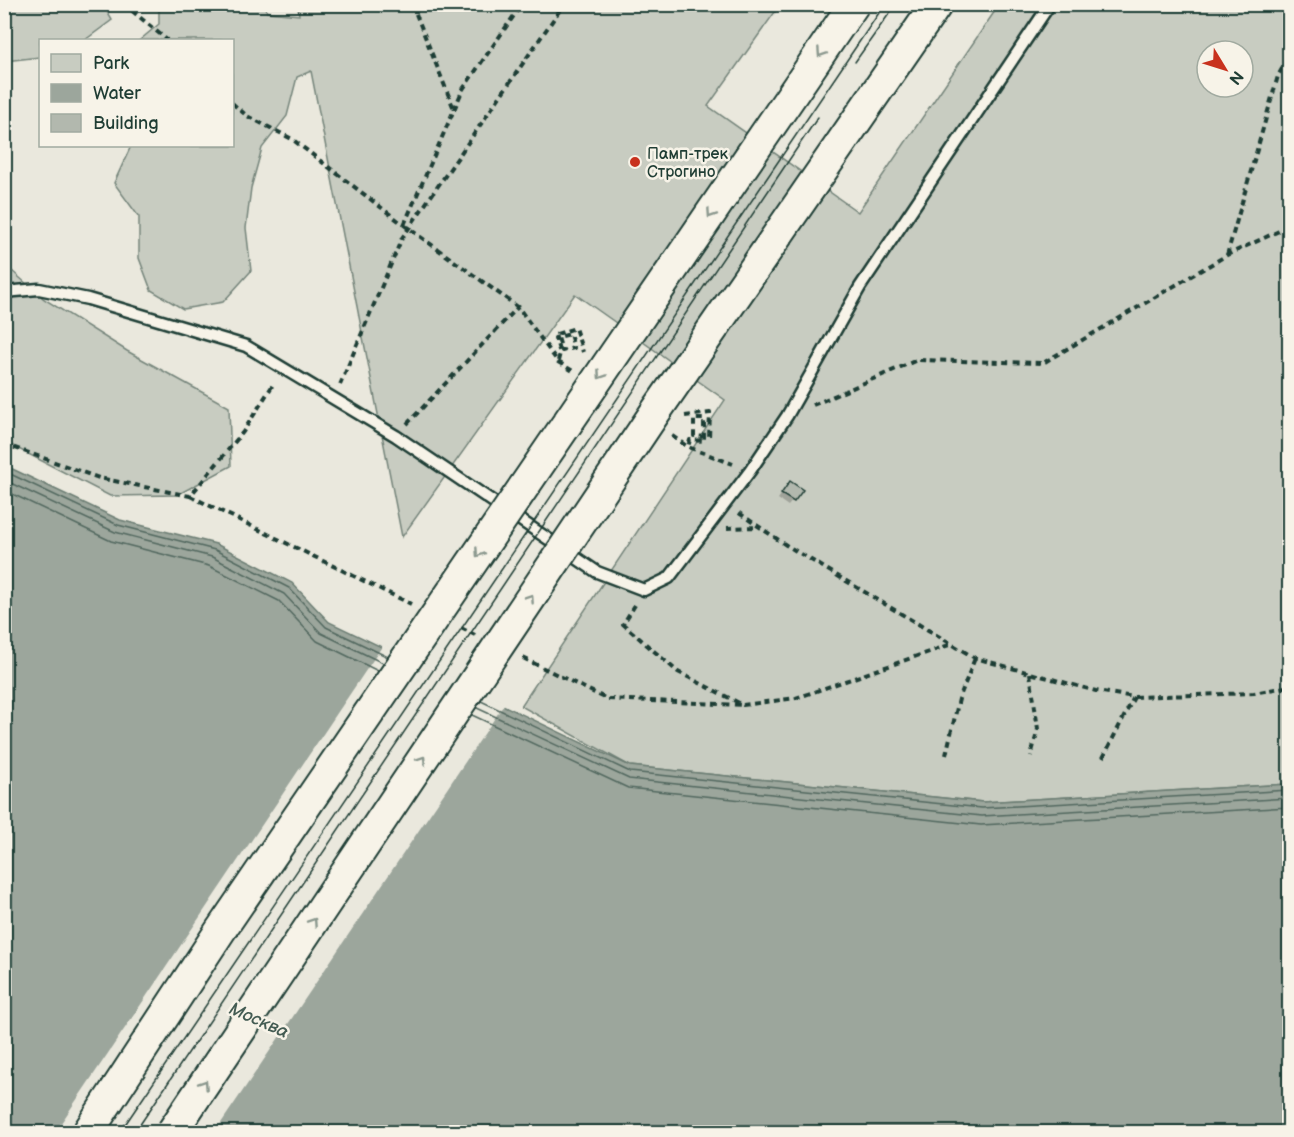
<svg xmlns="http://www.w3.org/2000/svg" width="1294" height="1137" viewBox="0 0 1294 1137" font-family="'Balsamiq Sans',sans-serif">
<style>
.green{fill:#c8ccc1;stroke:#74847a;stroke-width:1.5;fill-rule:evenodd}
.water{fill:#9ca69c;stroke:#6a7c72;stroke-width:1.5}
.pier{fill:#eae8dd}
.shadow{fill:#0003}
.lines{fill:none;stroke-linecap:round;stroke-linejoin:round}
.shore{stroke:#51675e;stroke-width:1.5}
.building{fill:#b2b8ae;stroke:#1f3d34;stroke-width:1.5}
.service-casing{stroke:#1f3d34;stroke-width:15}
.path{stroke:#1f3d34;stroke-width:4;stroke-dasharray:6 4.5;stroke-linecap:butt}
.service{stroke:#f7f3e8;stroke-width:10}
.tram{stroke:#1f3d34;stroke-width:1.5}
.secondary-bridge-casing{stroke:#1f3d34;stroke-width:34;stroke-linecap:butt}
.secondary-bridge{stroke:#f7f3e8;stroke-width:30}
.oneway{stroke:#8b988e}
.poi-dot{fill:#c8321e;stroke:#f7f3e8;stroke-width:2}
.labels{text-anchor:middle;stroke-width:5;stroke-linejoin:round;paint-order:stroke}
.poi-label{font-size:16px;fill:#1f3d34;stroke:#f7f3e8;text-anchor:start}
.water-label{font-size:18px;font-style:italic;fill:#445c53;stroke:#f7f3e8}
</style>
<rect width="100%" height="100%" fill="#eae8dd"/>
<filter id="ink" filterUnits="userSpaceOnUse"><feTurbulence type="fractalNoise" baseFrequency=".0167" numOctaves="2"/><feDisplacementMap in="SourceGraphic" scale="12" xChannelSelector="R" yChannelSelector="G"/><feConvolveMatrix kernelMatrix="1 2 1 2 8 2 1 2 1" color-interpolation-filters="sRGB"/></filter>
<g filter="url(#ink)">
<g class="green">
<path d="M5 4 103 5 112 20 85 40H40V57L5 61Z"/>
<path d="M159 5H264L267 12 299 15 298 5H780L708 106 858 212 999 5H1289V784L983 802 630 766 521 706 725 400 575 294 402 537 311 71 297 77 287 116 262 148 251 188 246 228 251 271 223 302 183 309 151 290 139 258V217L114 183 131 146H232V40H140L159 24ZM1207 51H1243V87H1207Z"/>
<path d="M4 264 44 299 127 351 229 407 231 466 177 495 110 496 5 442Z"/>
</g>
<path class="water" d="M4 465 120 520 216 544 292 583 329 622 630 766 983 802 1289 784V1132H5Z"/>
<path class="pier" d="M383 645 505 703 215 1132H55Z"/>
<path class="shadow" d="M786 488 801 490 788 506 778 499Z"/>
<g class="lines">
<g class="shore">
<path d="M4 471 118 525 215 550 289 588 326 627 388 657"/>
<path d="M4 480 115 532 212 557 284 594 321 633 383 663"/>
<path d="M4 490 111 541 209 566 279 601 317 641 378 671"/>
<path d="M481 701 630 772 982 808 1290 790"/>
<path d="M477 708 629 779 982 816 1290 798"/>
<path d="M472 715 628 788 981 825 1290 807"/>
</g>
</g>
<path class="building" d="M790 481 803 490 794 502 781 494Z"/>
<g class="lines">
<g class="service-casing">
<path id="service" d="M4 292 39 289 88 299 246 346 396 436 597 572 644 590 669 578 750 471 787 416 860 287 1050 4"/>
</g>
<g class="path">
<path d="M124 4 167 40"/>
<path d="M412 4 454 109"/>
<path d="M232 103 247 116 292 139 404 225 518 307 558 362 573 371"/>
<path d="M404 225 463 89 522 4"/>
<path d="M1227 255 1278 76 1290 54"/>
<path d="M558 361 560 353 555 338 570 334 574 348 562 351 557 334 575 328 583 352"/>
<path d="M340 385 402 238 564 4"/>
<path d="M813 405 917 360 1043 363 1227 255 1290 226"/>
<path d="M685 416 710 413 709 437 694 436V419H704V441L690 440 688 447"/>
<path d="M407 424 518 307"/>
<path d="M672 436 688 447 733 464"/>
<path d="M4 444 99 478 190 496 243 432 274 383"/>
<path d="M190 496 411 604"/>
<path d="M739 513 786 545 975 658 1096 691 1134 697 1254 693 1290 686"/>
<path d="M727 528 758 527"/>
<path d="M635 605 623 624 678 672 743 705 796 698 949 645"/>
<path d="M461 628 475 635"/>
<path d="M523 658 607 699 743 705"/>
<path d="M1030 673 1038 729 1031 756"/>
<path d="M946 755 959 699 975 658"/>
<path d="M1103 758 1134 697"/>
</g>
<use href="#service" class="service"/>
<g class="tram">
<path d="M855 62 896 4"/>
<path d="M120 1132 885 4"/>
<path d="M135 1132 818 117"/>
</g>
<g class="secondary-bridge-casing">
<g id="secondary-bridge">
<path d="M88 1132 220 931 854 4"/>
<path d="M172 1132 654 414 937 4"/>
</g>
</g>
<use href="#secondary-bridge" class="secondary-bridge"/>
</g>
<defs><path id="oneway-chevron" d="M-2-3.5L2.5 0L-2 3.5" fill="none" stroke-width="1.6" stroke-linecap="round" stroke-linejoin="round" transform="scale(1.5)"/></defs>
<g class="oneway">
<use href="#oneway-chevron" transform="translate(821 53) rotate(124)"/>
<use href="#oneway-chevron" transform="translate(711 214) rotate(124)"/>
<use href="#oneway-chevron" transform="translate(601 375) rotate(124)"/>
<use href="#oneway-chevron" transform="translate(479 553) rotate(124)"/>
<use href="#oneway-chevron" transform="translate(530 598) rotate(-56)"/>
<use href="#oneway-chevron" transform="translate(422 760) rotate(-56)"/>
<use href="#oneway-chevron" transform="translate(313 922) rotate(-56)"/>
<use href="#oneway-chevron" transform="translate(204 1084) rotate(-56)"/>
</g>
</g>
<circle class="poi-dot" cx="635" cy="162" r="6"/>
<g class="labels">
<g class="poi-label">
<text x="647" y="159">Памп-трек<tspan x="647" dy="18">Строгино</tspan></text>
</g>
<g class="water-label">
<text transform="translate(259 1020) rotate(24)" y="6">Москва</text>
</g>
</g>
<rect width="1294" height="1137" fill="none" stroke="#f7f3e8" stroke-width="24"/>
<rect x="12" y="12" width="1270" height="1113" fill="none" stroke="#1f3d34" stroke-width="2" filter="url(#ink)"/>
<rect x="39" y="39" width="195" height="108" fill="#f7f3e8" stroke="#a1aaa0" stroke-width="1.5"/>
<rect x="51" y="54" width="30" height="18" fill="#c8ccc1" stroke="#a1aaa0" stroke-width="1.5"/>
<text x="93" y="69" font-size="18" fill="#1f3d34">Park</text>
<rect x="51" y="84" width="30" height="18" fill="#9ca69c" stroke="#a1aaa0" stroke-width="1.5"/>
<text x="93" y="99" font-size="18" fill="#1f3d34">Water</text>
<rect x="51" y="114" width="30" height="18" fill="#b2b8ae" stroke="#a1aaa0" stroke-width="1.5"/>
<text x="93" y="129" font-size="18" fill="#1f3d34">Building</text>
<g transform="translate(1225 69) rotate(128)"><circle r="28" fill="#f7f3e8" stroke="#a1aaa0" stroke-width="1.5"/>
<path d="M0-4.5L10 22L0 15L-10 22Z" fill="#c8321e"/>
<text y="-9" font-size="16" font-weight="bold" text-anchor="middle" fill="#1f3d34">N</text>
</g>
</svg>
